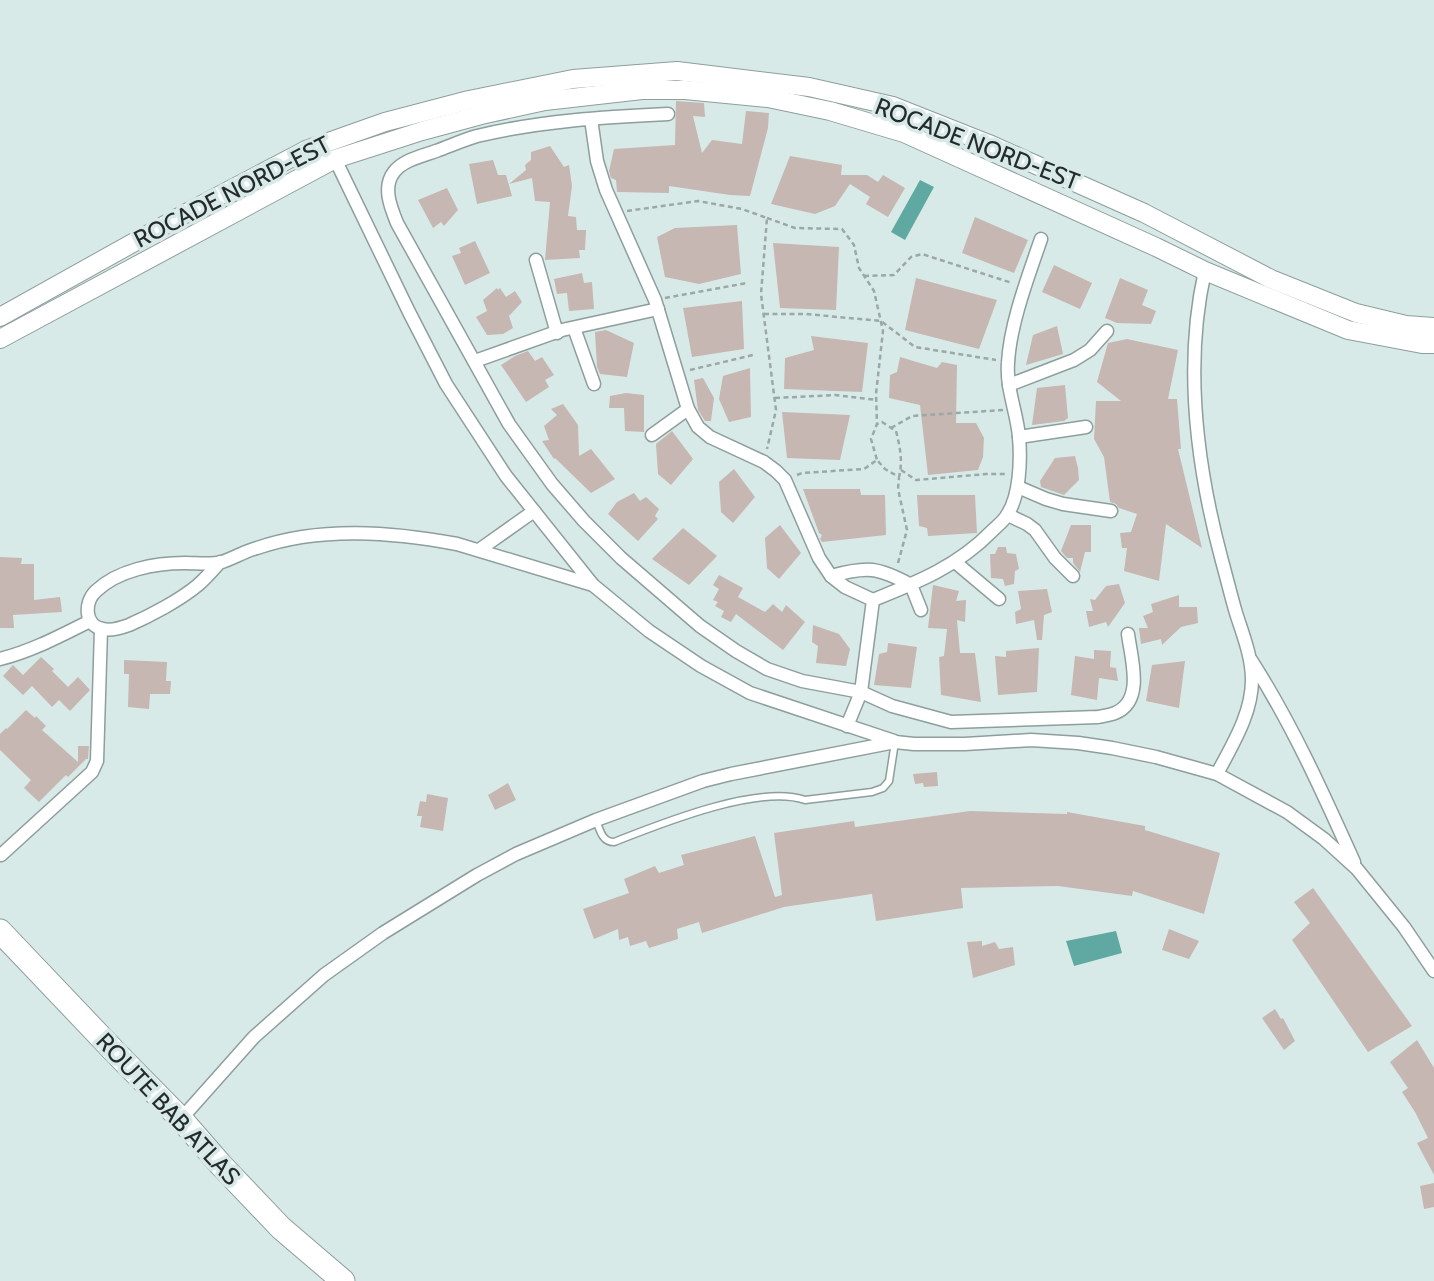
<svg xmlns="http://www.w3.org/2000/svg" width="1434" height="1281" viewBox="0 0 1434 1281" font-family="Cabin,sans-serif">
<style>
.water{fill:#5fa9a2}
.building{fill:#c6b7b2}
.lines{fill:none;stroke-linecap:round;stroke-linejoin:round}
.lane-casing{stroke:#8d9e9c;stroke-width:9}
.street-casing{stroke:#8d9e9c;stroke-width:15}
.secondary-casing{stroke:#8d9e9c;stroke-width:20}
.highway-casing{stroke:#8d9e9c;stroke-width:25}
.path{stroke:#9aa8a6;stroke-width:2.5;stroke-dasharray:5 3.5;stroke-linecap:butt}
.lane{stroke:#fff;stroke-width:6}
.street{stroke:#fff;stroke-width:12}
.secondary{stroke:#fff;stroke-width:18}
.highway{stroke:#fff;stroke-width:23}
.labels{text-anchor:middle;stroke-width:7;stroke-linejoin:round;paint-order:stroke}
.street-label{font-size:24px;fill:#242b2a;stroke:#d8eae8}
</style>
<rect width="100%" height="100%" fill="#d8eae8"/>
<g class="water">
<path d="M920 180 934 187 905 240 891 232Z"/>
<path d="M1116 931 1122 953 1074 966 1066 941Z"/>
</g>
<g class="building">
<path d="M676 101 704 103 705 117 693 116 702 153 712 140 742 144 746 111 769 113 768 128 750 196 730 195 669 186V193L617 192 616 180 611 178 609 171 614 149 675 145Z"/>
<path d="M550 146 564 167 569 165 572 186 568 216 576 217 577 230H586L585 250H579L580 258 545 260 550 202 535 201 532 178 509 184 526 170 525 165 531 160V152Z"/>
<path d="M790 156 842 165 841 175H867L878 182 883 175 905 188 888 217 866 204 870 197 850 184 835 206 815 214 771 204Z"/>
<path d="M493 160 498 175H506L512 196 477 204 469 164Z"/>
<path d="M447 188 458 210 444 226 441 222 433 228 418 200Z"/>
<path d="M975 217 1028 240 1014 273 962 253Z"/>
<path d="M737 225 741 274 699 284 665 277 657 237 675 228Z"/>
<path d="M475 241 490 273 465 285 452 256 461 253 459 248Z"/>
<path d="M773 243 839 247 836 310 780 308Z"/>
<path d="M1054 265 1092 283 1080 309 1042 292Z"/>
<path d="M582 273 584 283 592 282 594 309 569 311 567 293 557 294 554 279Z"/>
<path d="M916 278 997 300 979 349 905 330Z"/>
<path d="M1120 278 1148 290 1142 305 1156 311 1151 324 1117 323 1105 318Z"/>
<path d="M497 288 498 290 500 288 506 297 515 291 522 302 509 316 513 328 503 334 487 335 476 317 487 311 483 300Z"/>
<path d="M742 301 744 349 692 357 683 308Z"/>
<path d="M1057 326 1063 354 1026 365 1033 335Z"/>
<path d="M606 330 634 343 627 377 600 374 597 367 595 332Z"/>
<path d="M811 336 868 343 862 392 784 389 785 358 814 350Z"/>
<path d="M1127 339 1178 350 1168 399H1177L1181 449H1178L1202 548 1166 524 1159 581 1124 571 1127 548H1122L1120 533 1131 532 1137 514 1119 508 1116 504 1110 502 1104 457 1094 439 1096 401H1121L1097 382 1108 343Z"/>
<path d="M528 351 535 361 542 357 554 375 545 380 549 387 526 402 501 365 515 356Z"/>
<path d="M900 357 937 368 942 362 957 365 956 423H976L984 438 983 457 978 470 928 475 920 405 889 398 890 375 897 372Z"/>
<path d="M750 368 751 417 729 422 719 399 723 376Z"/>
<path d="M703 378 714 398 711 421H705L698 410 694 380Z"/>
<path d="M1065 385 1068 418 1064 421 1032 425 1037 388Z"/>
<path d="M626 393 644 395V432L625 431 624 408H609L610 396Z"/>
<path d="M563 404 578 425 579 456 591 449 615 479 591 493 555 458 554 459 542 441 549 440 544 426 557 415 551 409Z"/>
<path d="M782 412 850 415 840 460 787 458Z"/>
<path d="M672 431 693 459 671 485 658 474 656 444Z"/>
<path d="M1075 456 1078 468 1079 480 1064 495 1041 487 1040 481 1055 458Z"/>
<path d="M734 469 755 497 733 523 721 512 719 482Z"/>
<path d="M803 489H860L861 495H885L886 535 822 542 820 539 822 535 819 533Z"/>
<path d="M634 493 640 501 646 497 659 509 655 516 658 519 638 541 608 514 617 502Z"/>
<path d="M917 495H975L977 533 928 536 927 528 919 526Z"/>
<path d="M780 525 801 553 779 579 767 568 765 538Z"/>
<path d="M1071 525H1091V552H1085L1080 572 1073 563V558H1067L1061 551Z"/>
<path d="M683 528 717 556 689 585 652 559Z"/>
<path d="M998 547H1006L1007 553 1016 554 1019 569 1015 571 1014 584 1005 586 1003 579 991 578 990 554H995Z"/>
<path d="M0 557 22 558 21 564H34V600L60 597 62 612 13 615 14 628H0Z"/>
<path d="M719 575 743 588 738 597 765 612 773 604 782 612 786 605 805 622 783 650 736 614 731 622 721 617 724 611 715 606 718 602 713 600 719 589 713 585Z"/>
<path d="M1119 584 1125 603 1108 627 1106 622 1089 627 1086 611H1093L1090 599 1095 600 1106 586Z"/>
<path d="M933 585 959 591 956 601 966 600 965 622 957 620 960 653H975L981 702 941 695 939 657 944 656 947 629 928 628Z"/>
<path d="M1047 589 1052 612 1044 615 1042 640H1037L1034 620 1016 624 1015 612 1021 609 1018 591Z"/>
<path d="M1179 595V607H1197L1198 623 1181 627 1162 645 1161 639 1141 644 1139 628H1148L1143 616 1153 612 1151 604Z"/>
<path d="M813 625 839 634 850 649 846 666 816 663 818 646 812 642Z"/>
<path d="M888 643 917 647 911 688 874 685 879 654 887 652Z"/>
<path d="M1039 648 1037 692 998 695 995 656 1006 657V651Z"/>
<path d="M1094 650 1111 651 1110 667 1116 668 1118 681 1099 678 1097 700 1071 695 1075 656 1094 659Z"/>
<path d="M41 657 54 669 52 671 68 687 78 677 90 690 70 711 59 700 52 707 32 686 23 695 3 676 13 665 23 675Z"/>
<path d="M124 660 167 662 166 681H171L170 694H150L149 709 128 707 129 674H124Z"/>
<path d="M1185 661 1179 708 1146 701 1152 665Z"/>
<path d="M26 710 35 718 36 716 46 726 42 730 78 762V746H89L88 759H86L68 777 66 775 39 802 24 788 31 780 0 750V734L6 728 7 729Z"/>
<path d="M937 772 938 786 924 787 923 783 915 784 913 774Z"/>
<path d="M508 783 516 800 495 810 488 795Z"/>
<path d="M427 794 448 798 443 831 420 827 422 816H417L420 801 426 802Z"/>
<path d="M970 811 1067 814V812L1145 826V830L1220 853 1204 914 1133 891 1132 896 1058 886 961 888 963 908 876 921 872 894 784 907 702 933 699 922 677 929 678 939 649 948 646 941 630 946 628 937 619 940 618 929 594 939 583 909 629 893 624 879 655 866 659 873 684 865 681 855 755 836 775 897 782 895 774 833 854 821 855 827Z"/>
<path d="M1313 888 1412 1026 1368 1052 1292 940 1310 923 1294 902Z"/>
<path d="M1169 929 1199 941 1189 959 1162 950Z"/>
<path d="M982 941V946L995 942 999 949 1013 947 1015 965 973 978 967 942Z"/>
<path d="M1275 1009 1281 1019 1283 1018 1295 1041 1284 1050 1262 1018Z"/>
<path d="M1417 1040 1434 1068V1175L1417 1143 1428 1138 1415 1112 1402 1092 1408 1088 1390 1062Z"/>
<path d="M1434 1183V1207L1424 1209 1420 1186Z"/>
</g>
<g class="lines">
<g class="lane-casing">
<path id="lane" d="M596 820C600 830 602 842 614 842 660 824 758 784 805 800L872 792 883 788 889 781 895 742"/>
</g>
<g class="street-casing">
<g id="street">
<path d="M591 119 597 161 606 190 655 300 688 409 698 427 710 437 764 462 776 471 785 480 819 558 831 576 845 587 873 600 861 692 802 681 767 669 736 651 700 626 621 558 584 521 552 484 509 424 397 223C391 208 382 187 394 172 403 160 422 156 436 151 450 146 463 140 477 136 540 121 604 117 668 114"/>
<path d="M335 159 409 312 446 384 506 476 593 585 649 631 701 666 750 693 894 741"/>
<path d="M536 260 557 333"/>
<path d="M1205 271C1183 367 1197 468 1222 561 1227 579 1231 596 1236 613 1243 635 1252 657 1252 680 1252 714 1232 745 1217 774"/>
<path d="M574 328 594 384"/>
<path d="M475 361 562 330 658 309"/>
<path d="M1009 385 1074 360 1090 350 1107 331"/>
<path d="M652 435 688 409"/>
<path d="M1019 437 1086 427"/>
<path d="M1018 487 1046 499 1063 504 1111 511"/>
<path d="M1008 515 1027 524 1035 530 1055 558 1073 576"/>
<path d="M479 550 534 511"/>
<path d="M220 562C213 570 206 578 198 585 180 600 150 616 129 625 121 628 111 631 103 629 84 626 84 602 96 591 118 570 155 563 185 563 197 563 211 565 222 562 234 558 245 551 257 548 321 526 392 532 457 544L593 585"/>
<path d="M955 562 999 599"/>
<path d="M831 576C867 566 878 567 911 585L921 610"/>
<path d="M873 600C918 582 958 566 992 531 997 526 1004 521 1007 515 1020 496 1021 460 1019 437 1017 412 1006 389 1008 363 1010 324 1028 277 1041 239"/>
<path d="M0 659C32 651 60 636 90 621"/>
<path d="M1251 660C1292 724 1323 793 1354 862"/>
<path d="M847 726 861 692 892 706 951 722 1098 717C1103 716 1110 715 1115 713 1145 701 1131 658 1128 634"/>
<path d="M1 855 92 772 97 761 101 629"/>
<path d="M181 1119 254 1037 324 975 383 933 477 875 516 854 596 820 703 781 731 774 895 742 914 744H965L1031 740 1078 743 1112 748 1156 757 1217 774 1287 812 1324 839 1357 869 1404 927 1434 971"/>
</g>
</g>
<g class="secondary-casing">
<g id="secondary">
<path d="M0 317 190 211 306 150 385 122 469 100 573 79 677 71 809 87 893 106 989 144 1144 213 1271 279 1356 313 1406 325 1434 327"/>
<path d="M0 339 335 159 422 131 481 115 545 101 642 90H685L768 98 830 111 904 133 1156 247 1205 271 1348 330 1422 344H1434"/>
</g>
</g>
<g class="highway-casing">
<path id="highway" d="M0 931 116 1053 181 1119 221 1165 281 1228 343 1281"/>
</g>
<g class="path">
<path d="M627 211 698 201 742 209 767 218 761 294 776 410 767 449"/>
<path d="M767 218 795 228 842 229 854 245 859 268 874 291 883 331 876 394 877 424 871 439 877 460"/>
<path d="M864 276 894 275 911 257 922 254 1012 283"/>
<path d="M665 298 747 283"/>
<path d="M764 314H806L881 321 915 347 996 360"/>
<path d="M690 370 753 355"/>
<path d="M775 398 835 395 877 400"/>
<path d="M891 428 912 416 1003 410"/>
<path d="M901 470 916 480 987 474H1007"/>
<path d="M797 475 802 473 864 469 877 460 885 469 899 477C903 461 900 447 896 431L882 422 878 424"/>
<path d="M898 563 907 530 898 489 899 478"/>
</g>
<use href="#lane" class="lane"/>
<use href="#street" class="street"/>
<use href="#secondary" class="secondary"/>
<use href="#highway" class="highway"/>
</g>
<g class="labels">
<g class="street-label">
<text transform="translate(977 144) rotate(21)" y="8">ROCADE NORD-EST</text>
<text transform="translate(232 192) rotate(-27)" y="8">ROCADE NORD-EST</text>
<text transform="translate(168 1109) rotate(47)" y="8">ROUTE BAB ATLAS</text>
</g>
</g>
</svg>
